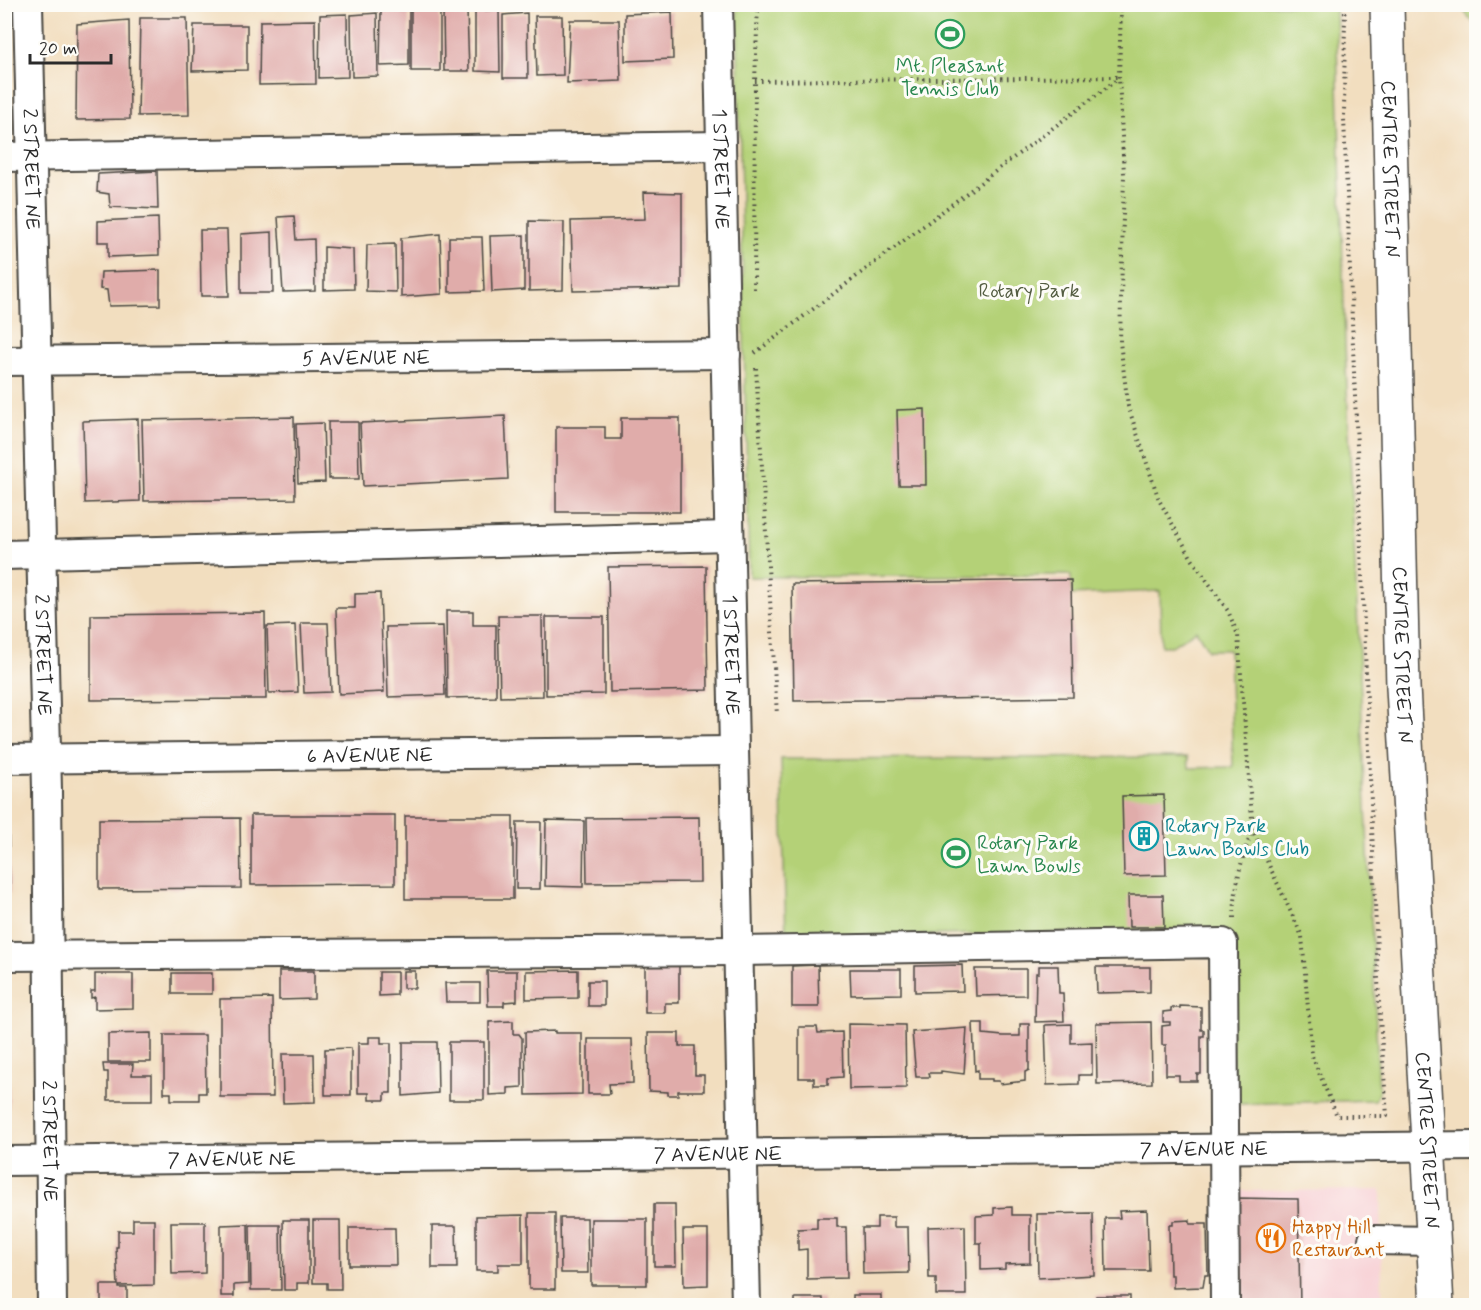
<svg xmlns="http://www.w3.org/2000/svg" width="1481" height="1310" viewBox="0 0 1481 1310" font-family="Mynerve,sans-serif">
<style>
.built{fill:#f7cfd4}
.green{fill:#b4d177;stroke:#707e51;stroke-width:1.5}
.building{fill:#e0acaa}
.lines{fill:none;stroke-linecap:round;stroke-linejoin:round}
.minor-casing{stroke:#494641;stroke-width:32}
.major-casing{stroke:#494641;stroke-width:36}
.path{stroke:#494641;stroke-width:4;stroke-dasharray:1.5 4.5;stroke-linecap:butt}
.minor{stroke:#fff;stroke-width:28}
.major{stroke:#fff;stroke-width:33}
.labels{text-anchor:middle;stroke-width:6;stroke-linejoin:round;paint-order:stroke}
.leisure-label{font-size:20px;fill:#27864d;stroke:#fdfcf7}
.street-label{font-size:20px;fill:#2b2b2b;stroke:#fdfcf7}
.park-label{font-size:20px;fill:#545d42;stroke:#fdfcf7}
.culture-label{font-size:20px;fill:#0d838f;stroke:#fdfcf7;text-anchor:start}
.food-label{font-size:20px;fill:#c56008;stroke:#fdfcf7;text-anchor:start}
</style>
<rect width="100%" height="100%" fill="#fdfcf7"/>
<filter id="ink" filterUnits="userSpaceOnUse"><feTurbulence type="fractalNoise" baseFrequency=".0167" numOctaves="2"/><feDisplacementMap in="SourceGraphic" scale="12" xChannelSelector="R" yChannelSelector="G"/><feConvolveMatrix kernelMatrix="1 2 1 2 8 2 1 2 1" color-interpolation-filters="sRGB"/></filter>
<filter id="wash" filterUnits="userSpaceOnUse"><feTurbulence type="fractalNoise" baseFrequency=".008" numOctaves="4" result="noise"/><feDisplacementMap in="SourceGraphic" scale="24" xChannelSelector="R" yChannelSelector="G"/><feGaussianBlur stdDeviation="1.35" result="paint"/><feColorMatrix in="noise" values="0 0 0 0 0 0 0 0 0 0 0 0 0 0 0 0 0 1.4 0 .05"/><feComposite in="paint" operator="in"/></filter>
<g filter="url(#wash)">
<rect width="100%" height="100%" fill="#f2debf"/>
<path class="built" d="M1381 1190 1382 1305H1229L1228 1191Z"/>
<g class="green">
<path d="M737 5H1336L1345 344 1379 1093 1375 1100 1240 1104 1234 1099 1227 931 786 937 781 759 1188 757 1189 768 1233 767 1229 650H1208L1196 630 1172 646H1161L1160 591 1071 595V575L749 577Z"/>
<path d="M1459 5H1476V26Z"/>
</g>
<g id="blocks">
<g class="building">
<path d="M409 10V65L380 66 381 11Z"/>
<rect x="411" y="10" width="29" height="61"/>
<path d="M499 10 500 72 475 71V11Z"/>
<path d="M443 11H467L469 71H444Z"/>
<path d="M672 12 673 59 625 61V14Z"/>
<path d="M377 13 378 76 352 77 351 15Z"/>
<path d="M527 13 528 78H503V15Z"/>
<path d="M347 14 348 77 319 78 320 15Z"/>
<path d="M535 16H562L563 75 537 76Z"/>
<path d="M140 18H187L189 115 138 116Z"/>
<path d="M129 20 130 119 76 120 77 24Z"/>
<path d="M315 20 316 84 259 85 260 21Z"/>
<path d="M570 20H619L621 81 567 83Z"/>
<path d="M194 25H247V70L192 71Z"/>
<path d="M157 171 158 209 110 207 109 194 97 192 98 174Z"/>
<path d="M644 192 682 193V289L573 291 571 221 645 219Z"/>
<path d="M294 216 296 240 314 239 315 291 283 292 278 217Z"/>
<path d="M158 218 159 255 108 257V242H98V221Z"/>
<path d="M529 221 564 222 563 290 529 291Z"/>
<path d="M200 230H227L229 296H201Z"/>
<path d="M272 232 273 293H241V234Z"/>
<path d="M440 234 442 294 401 297V238Z"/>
<path d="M524 235V290L492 292 490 236Z"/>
<path d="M449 237H482L484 291 449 292Z"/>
<path d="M395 244 396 292 366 291 367 245Z"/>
<path d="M324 247 353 249 354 289 324 290Z"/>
<path d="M160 270V305L109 306 107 290 100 289 101 272Z"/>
<path d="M925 409 926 485H899L897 410Z"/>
<path d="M505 416 508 479 363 486 360 423Z"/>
<path d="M294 417 295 499 144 501 142 420Z"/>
<path d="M621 418H680V512H556V427H605V439H621Z"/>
<path d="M138 419 140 501 85 503 83 421Z"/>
<path d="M328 422H358L359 479H329Z"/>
<path d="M323 423 325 482 298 483 296 424Z"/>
<path d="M706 566 708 690 610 692 608 567Z"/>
<path d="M1071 580 1073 697 794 701 792 584Z"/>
<path d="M380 593 384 692 339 694 336 608H355V594Z"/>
<path d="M446 611H473V625H496V697L447 698Z"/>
<path d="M265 613 266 699 91 700V615Z"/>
<path d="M498 616H542L543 696 500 697Z"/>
<path d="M546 617H604V694L546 695Z"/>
<path d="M301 623H328L331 692 304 693Z"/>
<path d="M295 625 298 692 269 693 267 626Z"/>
<path d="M443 626 445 695 388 697 386 627Z"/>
<path d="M1164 795 1166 875 1124 876 1122 796Z"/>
<path d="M251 815H395V884L251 885Z"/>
<rect x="405" y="816" width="108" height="83"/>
<path d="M699 817 700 882 587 883 586 818Z"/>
<path d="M8 818 10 893H4V819Z"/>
<path d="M240 818 241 888 99 889V819Z"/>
<path d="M546 820 584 821 583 887 545 886Z"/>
<path d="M517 822H541L540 889H516Z"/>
<path d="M1128 895H1163L1164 927H1129Z"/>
<path d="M818 965 819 1007H792V966Z"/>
<path d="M962 965 963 991 915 992V966Z"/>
<path d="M645 966H679V1003H665V1013H645Z"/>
<path d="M1039 966H1058L1059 993H1063L1064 1021 1035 1022 1036 973H1039Z"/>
<path d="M1096 967H1150V992L1097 993Z"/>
<path d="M850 969H901V994L851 995Z"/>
<path d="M975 969H1026V995L976 996Z"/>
<path d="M578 970V998L526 999V971Z"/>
<path d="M279 971H314V999L279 1000Z"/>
<rect x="403" y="971" width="12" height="17"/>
<path d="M487 971H517V1001L504 1002V1006H488Z"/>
<path d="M379 972H397V995L379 996Z"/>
<rect x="172" y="973" width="40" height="21"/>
<path d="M95 974H133V1008L95 1009V997L91 998V991H95Z"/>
<rect x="588" y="981" width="16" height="25"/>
<path d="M445 983H480V1002H446Z"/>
<path d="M272 998 273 1097H220V999Z"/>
<path d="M1180 1006 1201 1007V1030H1204V1036H1201V1074H1197V1081H1179V1075H1166V1045H1162V1026L1170 1025V1022H1163V1012L1171 1011V1008H1180Z"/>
<rect x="4" y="1013" width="5" height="95"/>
<path d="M513 1021V1034H519L522 1038V1087L508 1088V1094L489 1095V1022Z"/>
<path d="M1151 1022 1152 1083 1097 1084 1096 1023Z"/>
<path d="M973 1023H983V1034L1003 1036H1020V1024H1029V1070L1025 1072V1081L1000 1084 999 1081H992V1079H978V1070L975 1071Z"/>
<path d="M848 1024 905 1025 906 1088 849 1089Z"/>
<path d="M1071 1024V1043L1092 1042V1075H1079V1084L1047 1085 1045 1025Z"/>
<path d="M799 1027H817L818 1033 842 1032 843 1077 828 1078V1085H814V1078H799Z"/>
<path d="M967 1028 964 1074 941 1071V1073H929L930 1077H916L912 1032Z"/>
<path d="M555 1031V1033H582V1094L526 1095 525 1032Z"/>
<path d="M151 1033V1062H108V1034Z"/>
<path d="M648 1033H679V1046H695V1075H704V1091H678V1095H668V1092L649 1091Z"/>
<path d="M164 1035H205L206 1093H199V1100H171V1093H164Z"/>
<path d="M369 1037H381V1043H391V1093H385V1100H369V1093H358V1043H369Z"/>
<path d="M588 1039H632L633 1083 609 1084 610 1094H588Z"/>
<path d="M403 1042H437L438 1093 403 1096Z"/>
<rect x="449" y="1042" width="35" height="58"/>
<path d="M351 1048V1095H325V1049Z"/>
<path d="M282 1054H314L315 1102 283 1103Z"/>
<path d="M103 1064H133L132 1075H152V1100H108V1072H104Z"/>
<path d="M1236 1198 1298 1199 1300 1306H1236Z"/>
<path d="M654 1204H675L676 1266H654Z"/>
<path d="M1012 1207V1215H1030V1263L1005 1264V1269L981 1270V1243H976V1216L994 1215V1208Z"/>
<path d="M1147 1210 1149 1271H1106L1105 1218H1120L1119 1211Z"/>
<rect x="529" y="1213" width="26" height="76"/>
<path d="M1093 1213 1094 1275 1038 1278 1037 1214Z"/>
<path d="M523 1215V1264H498V1271H476V1216Z"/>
<path d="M877 1217H894V1227H908L909 1273 863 1274 862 1228H877Z"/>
<path d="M560 1218H587L588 1273H561Z"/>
<path d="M817 1218H837V1227H846L847 1278 807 1279V1249L798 1250V1229L817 1228Z"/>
<path d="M133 1219H154V1285L119 1286V1288H127V1304H101V1285H118L116 1247H118V1231H133Z"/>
<rect x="591" y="1219" width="56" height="66"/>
<path d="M283 1220H309V1283H297V1290H284Z"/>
<path d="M313 1220H340L341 1289H327V1283H313Z"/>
<path d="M1190 1220V1224H1207L1208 1275H1205L1203 1287 1173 1288V1275H1170L1169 1225H1173V1221Z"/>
<path d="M171 1222H205V1273L172 1274Z"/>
<path d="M248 1224 249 1284 234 1285V1296H221V1225Z"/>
<path d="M250 1225H280L281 1290H251Z"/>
<path d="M5 1226H7L8 1306H5Z"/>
<path d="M432 1226H456L457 1268H432Z"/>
<path d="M965 1226 966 1295H936V1278H929L928 1227Z"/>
<path d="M349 1228H395L396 1265H349Z"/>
<path d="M683 1230H708V1285L684 1286Z"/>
<rect x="853" y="1295" width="28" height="11"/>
<rect x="1096" y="1296" width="34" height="10"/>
<rect x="795" y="1298" width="28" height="8"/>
<rect x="1158" y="1303" width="53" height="3"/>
</g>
</g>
</g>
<g filter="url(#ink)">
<use href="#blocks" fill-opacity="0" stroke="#494641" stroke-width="1.5"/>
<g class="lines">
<g class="minor-casing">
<g id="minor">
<path id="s1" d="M28 4 47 790 52 1306"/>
<path id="s2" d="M718 4 746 1306"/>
<path d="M4 157 721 146"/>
<path id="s3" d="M4 361 726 354"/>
<path d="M4 555 729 536"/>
<path id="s4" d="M4 759 734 751"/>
<path d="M4 956 738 951 1223 943 1225 1306"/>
<path id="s5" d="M4 1161 1476 1146"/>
<path d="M1373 1240 1435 1241"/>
</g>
</g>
<g class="major-casing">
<g id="major">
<path id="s6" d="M1387 4 1403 687 1437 1306"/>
</g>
</g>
<g class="path">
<path d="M1121 4 1119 77 1124 174 1120 342 1128 406 1159 500 1192 559 1228 611 1238 635 1253 831 1302 936 1312 1056 1337 1116H1387L1379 1004 1344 118 1345 4"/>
<path d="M755 81 1117 77"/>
<path d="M754 289 755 81 758 4"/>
<path d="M755 353 1119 78"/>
<path d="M756 368 777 715"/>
<path d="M1234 918C1235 888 1240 860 1252 832"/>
</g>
<use href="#minor" class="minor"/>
<use href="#major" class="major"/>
</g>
</g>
<defs>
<g id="stadium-ring" transform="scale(1.5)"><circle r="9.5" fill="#fdfcf7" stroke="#2e9e5b" stroke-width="1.5"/><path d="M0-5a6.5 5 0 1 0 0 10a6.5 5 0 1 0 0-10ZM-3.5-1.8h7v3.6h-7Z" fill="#2e9e5b"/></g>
<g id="building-ring" transform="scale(1.5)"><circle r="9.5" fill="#fdfcf7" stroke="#0f9aa8" stroke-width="1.5"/><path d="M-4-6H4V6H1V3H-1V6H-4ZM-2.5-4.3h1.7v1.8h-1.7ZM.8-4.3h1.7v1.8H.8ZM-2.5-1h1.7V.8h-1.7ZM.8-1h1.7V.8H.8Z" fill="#0f9aa8"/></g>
<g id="restaurant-ring" transform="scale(1.5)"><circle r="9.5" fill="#fdfcf7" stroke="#e8710a" stroke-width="1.5"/><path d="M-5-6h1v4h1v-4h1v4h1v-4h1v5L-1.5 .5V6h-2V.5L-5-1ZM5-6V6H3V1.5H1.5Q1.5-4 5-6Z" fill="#e8710a"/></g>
</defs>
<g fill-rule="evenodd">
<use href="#stadium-ring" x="950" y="34"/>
<use href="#building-ring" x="1144" y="836"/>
<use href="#stadium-ring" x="956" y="853"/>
<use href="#restaurant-ring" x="1271" y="1238"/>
</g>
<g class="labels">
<g class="leisure-label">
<text x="950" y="72">Mt. Pleasant<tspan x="950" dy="23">Tennis Club</tspan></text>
<text x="977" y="849" text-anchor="start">Rotary Park<tspan x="977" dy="23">Lawn Bowls</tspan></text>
</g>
<g class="street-label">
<text dy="7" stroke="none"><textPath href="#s1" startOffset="165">2 STREET NE</textPath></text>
<text dy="7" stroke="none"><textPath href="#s2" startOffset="165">1 STREET NE</textPath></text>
<text dy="7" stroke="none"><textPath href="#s6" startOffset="165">CENTRE STREET N</textPath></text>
<text dy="7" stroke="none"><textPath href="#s3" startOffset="362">5 AVENUE NE</textPath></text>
<text dy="7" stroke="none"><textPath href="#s1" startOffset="651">2 STREET NE</textPath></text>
<text dy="7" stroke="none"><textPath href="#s2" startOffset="651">1 STREET NE</textPath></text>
<text dy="7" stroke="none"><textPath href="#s6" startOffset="651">CENTRE STREET N</textPath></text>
<text dy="7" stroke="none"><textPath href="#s4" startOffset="366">6 AVENUE NE</textPath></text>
<text dy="7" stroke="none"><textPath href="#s1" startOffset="1137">2 STREET NE</textPath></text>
<text dy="7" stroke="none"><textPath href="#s6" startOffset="1137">CENTRE STREET N</textPath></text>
<text dy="7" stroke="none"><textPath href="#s5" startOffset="1200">7 AVENUE NE</textPath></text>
<text dy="7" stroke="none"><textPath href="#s5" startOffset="714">7 AVENUE NE</textPath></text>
<text dy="7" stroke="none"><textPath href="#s5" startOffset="228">7 AVENUE NE</textPath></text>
</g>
<g class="park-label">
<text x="1029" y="297">Rotary Park</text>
</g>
<g class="culture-label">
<text x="1165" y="832">Rotary Park<tspan x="1165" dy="23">Lawn Bowls Club</tspan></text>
</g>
<g class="food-label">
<text x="1292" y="1233">Happy Hill<tspan x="1292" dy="23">Restaurant</tspan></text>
</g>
</g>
<rect width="1481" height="1310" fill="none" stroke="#fdfcf7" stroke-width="24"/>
<path d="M30 54v9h81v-9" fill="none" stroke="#2b2b2b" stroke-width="3"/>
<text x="39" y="54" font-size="18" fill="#2b2b2b" stroke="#fdfcf7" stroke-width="4.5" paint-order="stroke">20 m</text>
</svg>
